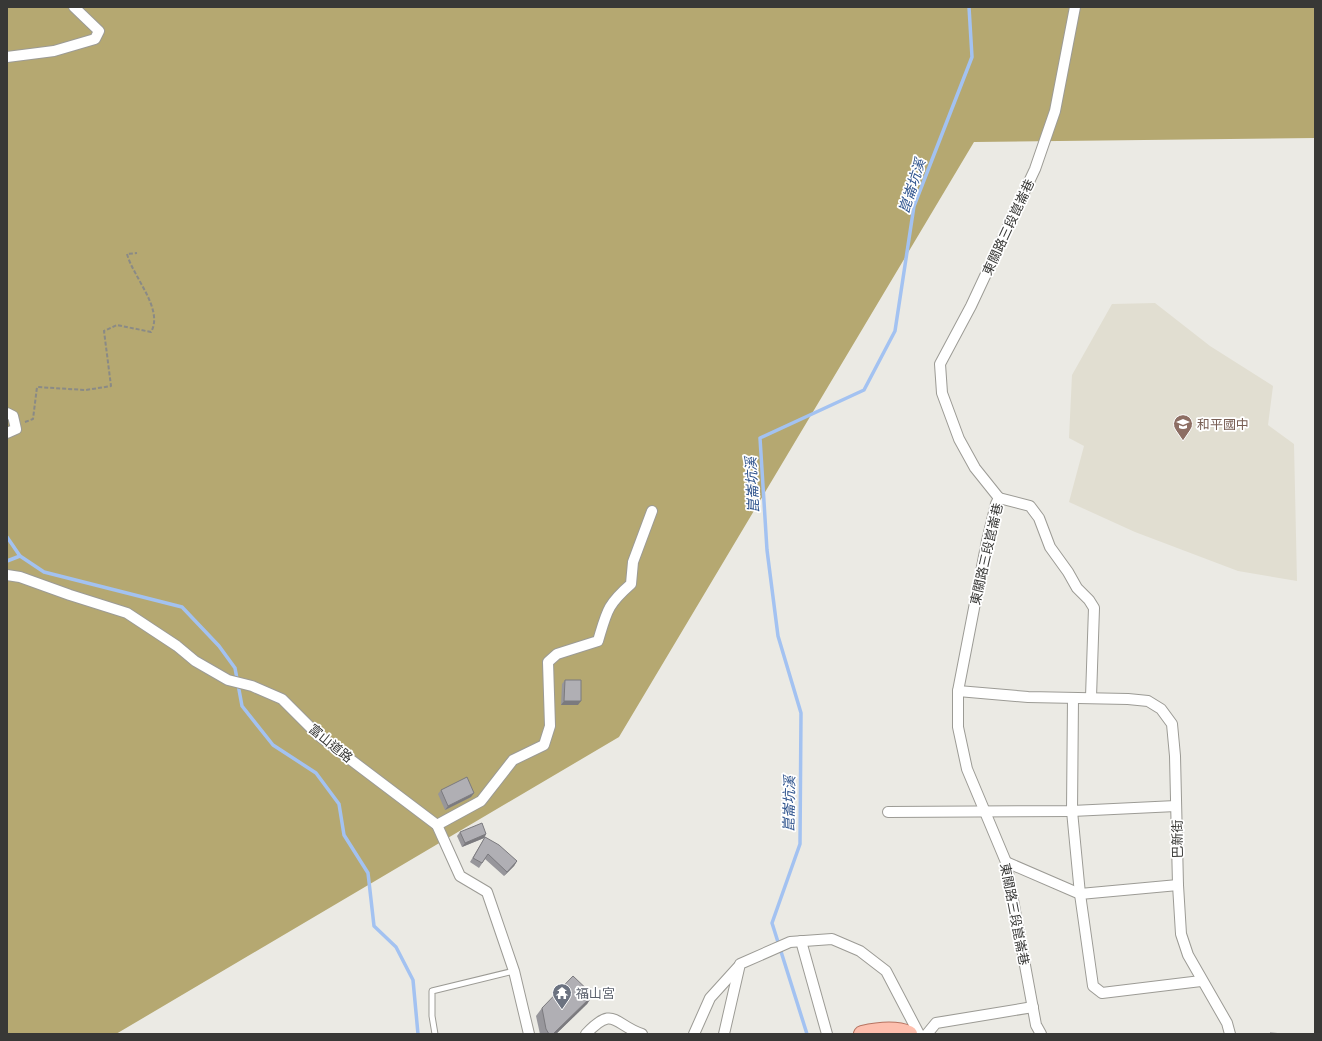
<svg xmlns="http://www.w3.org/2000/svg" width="1322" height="1041" viewBox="0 0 1322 1041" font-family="Bitter,'Noto Sans TC',serif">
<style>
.built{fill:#e1ded1}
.forest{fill:#b5a871}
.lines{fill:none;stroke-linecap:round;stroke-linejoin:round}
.stream{stroke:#a3c2f1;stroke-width:3.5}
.service-casing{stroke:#9c9b95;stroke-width:7}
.minor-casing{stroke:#9c9b95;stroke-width:12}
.primary-casing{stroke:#b77461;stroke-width:18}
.path{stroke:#8a8a86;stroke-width:2;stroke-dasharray:4 2;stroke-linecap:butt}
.service{stroke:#fff;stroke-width:5}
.minor{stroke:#fff;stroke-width:10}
.primary{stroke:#fdbfae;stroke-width:16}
.wall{fill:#97969b}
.shaded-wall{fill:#7b7a7e}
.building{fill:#b0afb4;stroke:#7b7a7e}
.labels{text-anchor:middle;stroke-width:3.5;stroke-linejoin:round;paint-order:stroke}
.street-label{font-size:13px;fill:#383836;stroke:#fff}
.education-label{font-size:13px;fill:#785e54;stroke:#fff;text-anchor:start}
.worship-label{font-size:13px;fill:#5b616d;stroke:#fff;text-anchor:start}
.water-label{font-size:14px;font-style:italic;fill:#2d528c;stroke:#fff}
</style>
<rect width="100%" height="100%" fill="#ebeae4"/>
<path class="built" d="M1155 303 1210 346 1273 386 1268 425 1294 444 1297 581 1238 571 1135 532 1069 502 1084 446 1069 438 1072 375 1112 304Z"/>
<path class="forest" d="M7 7H1315V138L974 142 619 737 116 1034H7Z"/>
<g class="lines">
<g class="stream">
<path d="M7 537 20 556 44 572 182 607 219 646 235 668 242 706 273 745 316 773 339 804 344 835 368 873 374 926 396 947 413 980 418 1034"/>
<path d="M7 561 20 556"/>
<path d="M807 1034 772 923 800 844 801 713 778 636 767 550 760 438 864 390 895 331 914 206 972 57 969 7"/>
</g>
<g class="service-casing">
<path id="service" d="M435 1034 432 1016V991L514 971"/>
</g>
<g class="minor-casing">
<g id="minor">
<path d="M7 57 54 51 95 39 99 31 74 7"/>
<path d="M7 413 13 416 16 429 7 433"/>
<path d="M999 498 996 504 987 541 958 691V727L967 769 1006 862 1036 1025 1041 1034"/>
<path d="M999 498 975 468 959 439 942 393 940 364 971 306 1035 169 1055 111 1075 7"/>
<path d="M999 498 1030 506 1039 518 1050 547 1068 572 1077 588 1089 600 1094 608 1091 697"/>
<path d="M7 575 20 577 70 595 127 613 177 646 195 661 228 680 252 686 282 699 318 735 437 825 460 876 487 892 514 971 529 1034"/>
<path d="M958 691 1028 697 1128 699 1148 701 1161 709 1172 724 1175 756 1178 885 1181 934 1188 955 1227 1023 1230 1034"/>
<path d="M1073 698 1072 811 1080 894 1093 986 1102 993 1201 981"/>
<path d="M888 812 1072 811 1176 806"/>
<path d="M437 825 481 801 513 760 544 745 550 726 548 662 557 654 598 641C607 611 607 605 631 584L633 562 652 511"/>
<path d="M1006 862 1080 894 1178 885"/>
<path d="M801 941 827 1034"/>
<path d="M586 1034C614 1004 614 1025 642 1034"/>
<path d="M694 1034 710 998 739 966"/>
<path d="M724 1034 740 964 790 942 832 939 860 951 886 971 919 1034"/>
<path d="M927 1034 936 1023 1033 1007"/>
</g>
</g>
<g class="primary-casing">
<path id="primary" d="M862 1034C875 1031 895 1028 909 1034"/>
</g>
<path class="path" d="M25 422 33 419 37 387 86 390 111 386 104 331 117 325 151 332C164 309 133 277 127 254L137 253"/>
<use href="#service" class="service"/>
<use href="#minor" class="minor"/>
<use href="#primary" class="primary"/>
</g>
<g class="wall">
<path d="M565 680 578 705H561L562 684Z"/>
<path d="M441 790 474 793 471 797 445 810 438 794Z"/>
<path d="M460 832 486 834 484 838 462 847 457 836Z"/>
<path d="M485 837 517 861 514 866 504 876 485 859 479 868 470 862Z"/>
<path d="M593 995 587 1004 556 1034H540L536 1016 542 1008Z"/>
</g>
<g class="shaded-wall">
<path d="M564 701H581L578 705H561Z"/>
<path d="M474 793 471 797 445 810 448 806Z"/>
<path d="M486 834 484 838 462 847 465 843Z"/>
<path d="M517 861 514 866 504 876 507 872Z"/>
<path d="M593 995 587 1004 556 1034H553Z"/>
</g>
<g class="building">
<path d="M565 680H581V701H564Z"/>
<path d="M467 777 474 793 448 806 441 790Z"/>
<path d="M482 823 486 834 465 843 460 832Z"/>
<path d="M485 837 499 845 517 861 507 872 488 854 482 863 473 858Z"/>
<path d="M573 976 593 995 553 1034H549L546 1029 542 1008Z"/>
<path d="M1270 1033 1285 1034H1270Z"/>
</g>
<defs>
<g id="school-pin" transform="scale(1)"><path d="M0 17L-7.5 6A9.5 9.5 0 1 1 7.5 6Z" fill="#8d6e63" stroke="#fff"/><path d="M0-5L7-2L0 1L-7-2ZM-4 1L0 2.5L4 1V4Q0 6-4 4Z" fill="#fff"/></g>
<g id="temple-pin" transform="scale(1)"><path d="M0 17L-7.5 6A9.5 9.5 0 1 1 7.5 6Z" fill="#6b7280" stroke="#fff"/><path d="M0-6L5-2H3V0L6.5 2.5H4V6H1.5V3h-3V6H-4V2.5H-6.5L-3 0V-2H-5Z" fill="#fff"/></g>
</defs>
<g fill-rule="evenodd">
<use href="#school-pin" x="1183" y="424"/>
<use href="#temple-pin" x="562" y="993"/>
</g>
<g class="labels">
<g class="street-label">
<text transform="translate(1008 227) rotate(-65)" y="5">東關路三段崑崙巷</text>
<text transform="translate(986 554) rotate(-77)" y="5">東關路三段崑崙巷</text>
<text transform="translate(331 743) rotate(39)" y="5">富山道路</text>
<text transform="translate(1177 839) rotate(-91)" y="5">巴新街</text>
<text transform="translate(1015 914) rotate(79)" y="5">東關路三段崑崙巷</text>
</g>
<g class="education-label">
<text x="1197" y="429">和平國中</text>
</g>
<g class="worship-label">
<text x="576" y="998">福山宮</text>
</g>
<g class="water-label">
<text transform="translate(912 186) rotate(-72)" y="5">崑崙坑溪</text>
<text transform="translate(752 485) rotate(-93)" y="5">崑崙坑溪</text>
<text transform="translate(789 804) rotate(-89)" y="5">崑崙坑溪</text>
</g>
</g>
<rect width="1322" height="1041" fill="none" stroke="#383836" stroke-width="16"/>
</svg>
